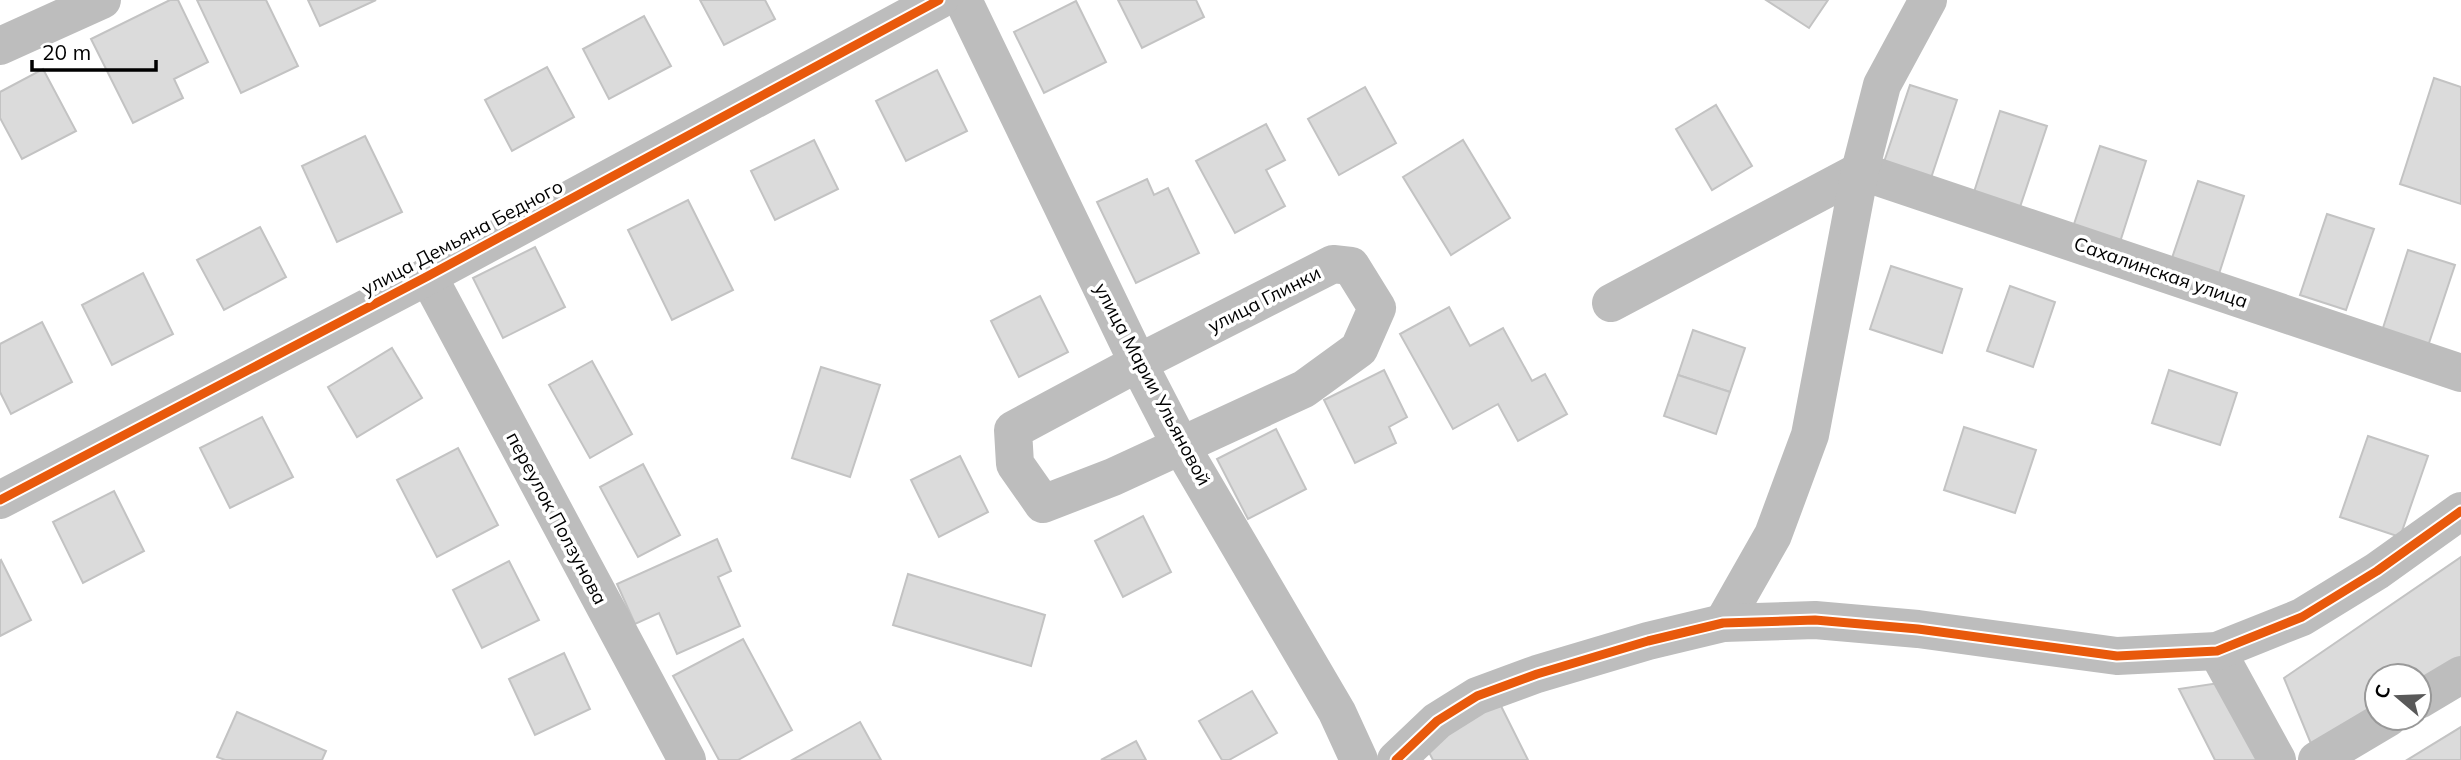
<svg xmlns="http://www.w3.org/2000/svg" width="2461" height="760" viewBox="0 0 2461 760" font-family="Mulish,sans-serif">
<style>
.building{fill:#dbdbdb;stroke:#c3c3c3;stroke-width:2}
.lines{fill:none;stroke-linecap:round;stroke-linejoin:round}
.minor{stroke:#bdbdbd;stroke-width:38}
.cycleway-casing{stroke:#fff;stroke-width:13}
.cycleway{stroke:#e8590c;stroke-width:9}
.labels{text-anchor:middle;stroke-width:7;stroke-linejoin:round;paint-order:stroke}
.street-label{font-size:19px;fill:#000;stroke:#fff}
</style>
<rect width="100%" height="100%" fill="#fff"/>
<g class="building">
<path d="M170 0H178L208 62 174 79 183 98 133 123 91 39Z"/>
<path d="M197 0H266L298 66 241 93Z"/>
<path d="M308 0H376L320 26Z"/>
<path d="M700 0H765L775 19 724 45Z"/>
<path d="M1118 0H1196L1204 17 1142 48Z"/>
<path d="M1766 0H1828L1809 28Z"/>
<path d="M1076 1 1106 62 1044 93 1014 32Z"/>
<path d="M644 16 671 66 609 99 583 49Z"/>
<path d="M547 67 574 117 512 151 485 100Z"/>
<path d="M43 69 76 131 22 159 0 118V92Z"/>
<path d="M937 70 967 131 906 161 876 101Z"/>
<path d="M2434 78 2461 87V204L2400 184Z"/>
<path d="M1910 85 1957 100 1930 181 1883 165Z"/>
<path d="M1365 87 1396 143 1339 175 1308 119Z"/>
<path d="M1716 105 1752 166 1712 190 1676 129Z"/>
<path d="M2000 111 2047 126 2020 207 1974 192Z"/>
<path d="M1266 124 1285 160 1266 170 1285 206 1235 233 1196 161Z"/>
<path d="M365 136 402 212 337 242 302 166Z"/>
<path d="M814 140 838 189 775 220 751 171Z"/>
<path d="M1463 140 1510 218 1451 255 1403 177Z"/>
<path d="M2100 146 2146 161 2120 242 2073 227Z"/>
<path d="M1147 179 1154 195 1168 188 1199 253 1136 283 1097 202Z"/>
<path d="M2198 181 2244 196 2218 277 2171 261Z"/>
<path d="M688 200 733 290 672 320 628 230Z"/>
<path d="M2327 214 2374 229 2346 310 2300 295Z"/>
<path d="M260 227 286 277 224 310 197 260Z"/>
<path d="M535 247 565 307 503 338 473 278Z"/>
<path d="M2408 250 2455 265 2428 346 2382 331Z"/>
<path d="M1891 266 1962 289 1942 353 1870 329Z"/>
<path d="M143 273 173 334 112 365 82 305Z"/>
<path d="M2010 286 2055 302 2033 367 1987 351Z"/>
<path d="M1040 296 1068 352 1019 377 991 321Z"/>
<path d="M1449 307 1470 346 1503 328 1532 381 1545 374 1567 414 1518 441 1498 404 1453 429 1400 334Z"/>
<path d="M42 322 72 382 11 414 0 392V344Z"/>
<path d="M1693 330 1745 348 1730 392 1678 375Z"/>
<path d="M392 348 422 398 357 437 328 387Z"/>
<path d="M592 361 632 434 590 458 549 385Z"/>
<path d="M821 367 880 385 850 477 792 458Z"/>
<path d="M1384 370 1407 417 1389 427 1396 443 1355 463 1324 400Z"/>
<path d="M2169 370 2237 393 2220 445 2152 423Z"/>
<path d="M1678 375 1730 392 1716 434 1664 416Z"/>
<path d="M262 417 293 477 230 508 200 448Z"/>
<path d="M1964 427 2036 450 2015 513 1944 490Z"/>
<path d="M1276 429 1306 489 1248 519 1217 459Z"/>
<path d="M2368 436 2428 456 2400 537 2340 517Z"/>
<path d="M458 448 498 525 437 557 397 480Z"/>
<path d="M960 456 988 512 939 537 911 480Z"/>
<path d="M643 464 680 535 638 557 600 487Z"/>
<path d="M114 491 144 551 83 583 53 522Z"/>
<path d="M1143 516 1171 572 1123 597 1095 541Z"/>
<path d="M717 539 731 571 718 577 740 626 677 654 659 613 635 624 617 584Z"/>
<path d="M2461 557V657L2419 684V676H2377V710L2314 751 2284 678Z"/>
<path d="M1 560 31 620 0 636V561Z"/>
<path d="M509 561 539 620 482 648 453 590Z"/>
<path d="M908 574 1045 615 1031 666 893 625Z"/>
<path d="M743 639 792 730 738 760H719L673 676Z"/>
<path d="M564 653 590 709 535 735 509 679Z"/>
<path d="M2232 681 2272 760H2215L2179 689Z"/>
<path d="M1252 691 1277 733 1229 760H1222L1199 721Z"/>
<path d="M1499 702 1528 760H1433L1423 741Z"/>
<path d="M237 712 326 751 322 760H225L217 757Z"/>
<path d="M860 722 881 760H792Z"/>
<path d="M2461 727V760H2407Z"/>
<path d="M1136 741 1146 760H1101Z"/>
</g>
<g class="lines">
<g class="minor">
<path d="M963 0 1138 363 1181 446 1337 712 1359 760"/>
<path d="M0 46 102 0"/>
<path d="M1333 264 1351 266 1377 308 1359 349 1304 389 1113 477 1043 504 1015 464 1013 430 1138 363Z"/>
<path d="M428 276 687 760"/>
<path d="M1611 303 1860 171 2461 373"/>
<path d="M0 500 428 276 939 0"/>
<path d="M1723 623 1773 535 1810 435 1860 171 1882 85 1928 0"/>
<path d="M2217 651 2277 760"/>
<path d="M2419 700 2461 675"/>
<path d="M1396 760 1437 721 1477 696 1537 674 1648 641 1723 623 1815 620 1918 629 2117 656 2217 651 2302 617 2377 571 2461 511"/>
<path d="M2317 760 2388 718"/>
</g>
<g class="cycleway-casing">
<g id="cycleway">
<path d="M0 500 428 276 939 0"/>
<path d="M1396 760 1437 721 1477 696 1537 674 1648 641 1723 623 1815 620 1918 629 2117 656 2217 651 2302 617 2377 571 2461 511"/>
</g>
</g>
<use href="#cycleway" class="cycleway"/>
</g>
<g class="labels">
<g class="street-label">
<text transform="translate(462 237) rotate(-28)" y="7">улица Демьяна Бедного</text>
<text transform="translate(2161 272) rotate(19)" y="7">Сахалинская улица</text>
<text transform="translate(1264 299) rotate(-27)" y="7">улица Глинки</text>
<text transform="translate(1153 384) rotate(62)" y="7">улица Марии Ульяновой</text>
<text transform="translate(557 518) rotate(62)" y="7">переулок Ползунова</text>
</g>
</g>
<g transform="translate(2398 697) rotate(289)"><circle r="33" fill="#ffffff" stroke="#999999" stroke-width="2"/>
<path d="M0-5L12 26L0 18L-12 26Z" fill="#595959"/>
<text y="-10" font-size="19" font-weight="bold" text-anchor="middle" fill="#000000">С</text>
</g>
<path d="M32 60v10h124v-10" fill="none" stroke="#000000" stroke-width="3.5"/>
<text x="42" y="60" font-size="21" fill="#000000" stroke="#ffffff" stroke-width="5" paint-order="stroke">20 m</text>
</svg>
